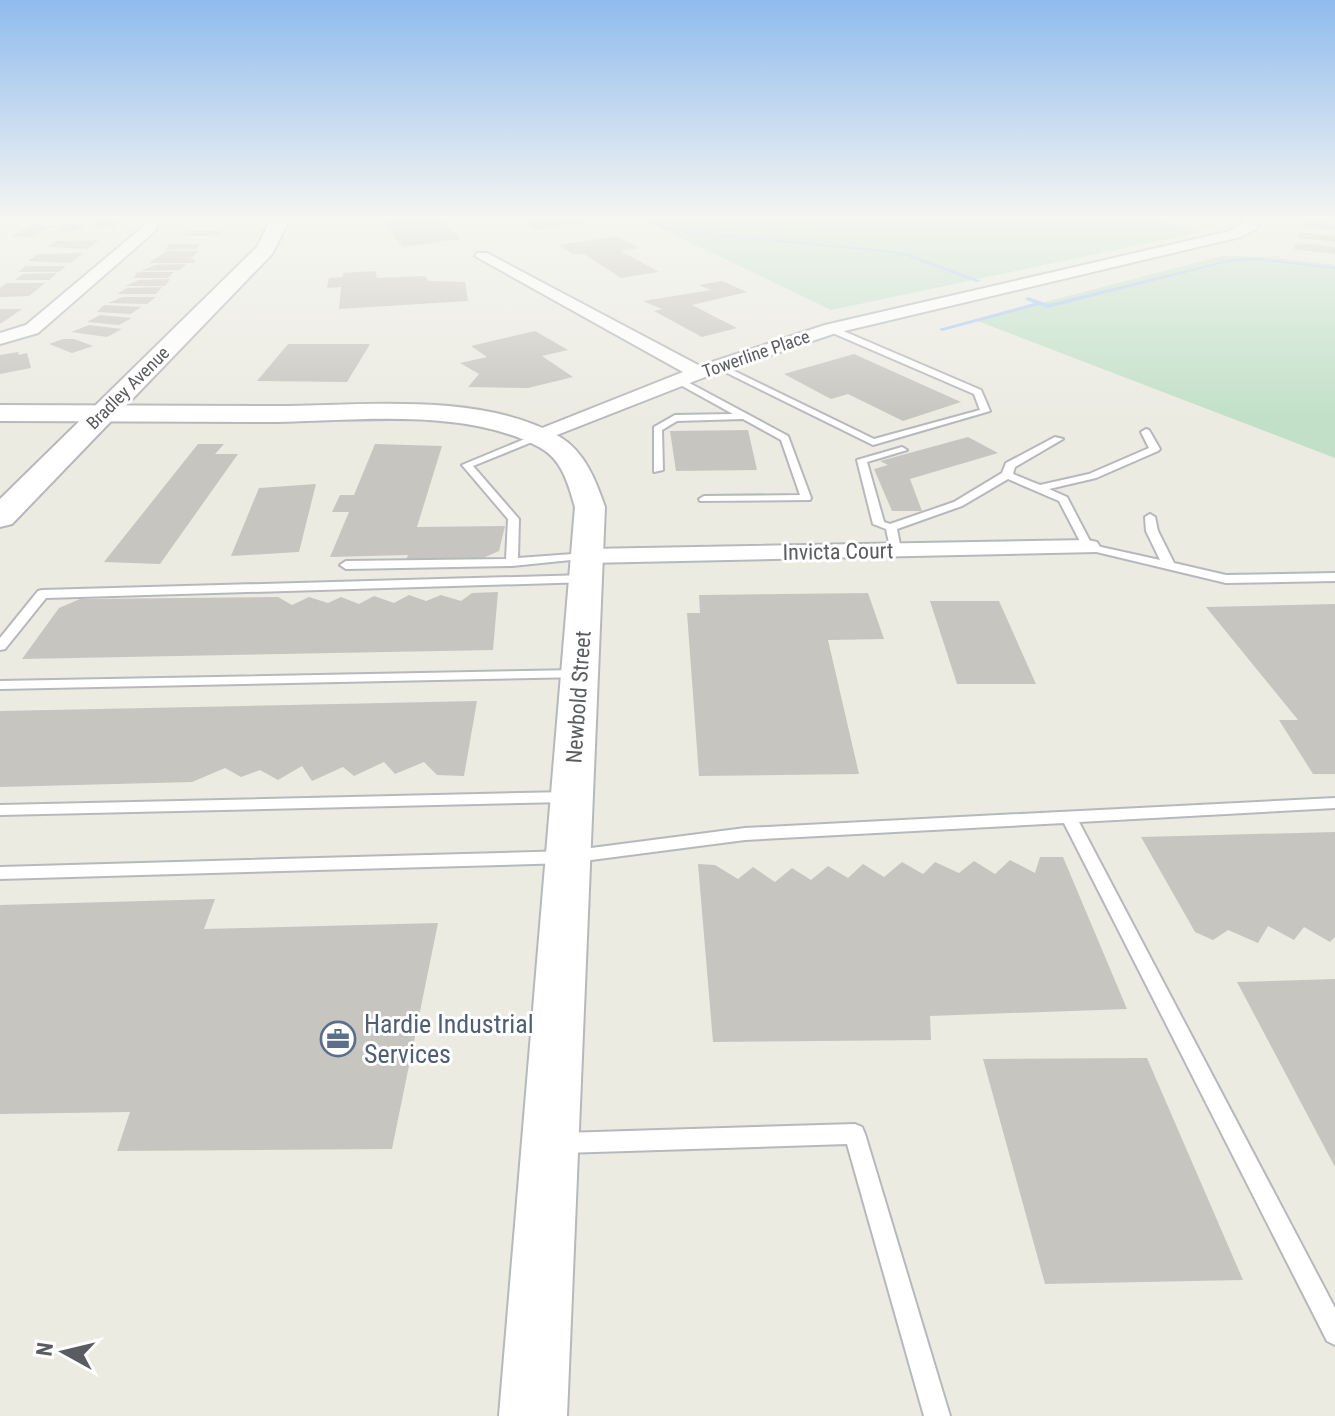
<svg xmlns="http://www.w3.org/2000/svg" width="1335" height="1416" viewBox="0 0 1335 1416" font-family="'Roboto Condensed',sans-serif">
<style>
.green{fill:#c1e0c7}
.lines{fill:none;stroke-linecap:round;stroke-linejoin:round}
.stream{fill:#a9c6f4;fill-rule:evenodd}
.building{fill:#c7c5bf}
.service-casing{stroke:#b7b8bd;stroke-width:4}
.minor-casing{stroke:#b7b8bd;stroke-width:4}
.tertiary-casing{stroke:#b7b8bd;stroke-width:4}
.secondary-casing{stroke:#b6b7bd;stroke-width:4}
.service{fill:#fff;fill-rule:evenodd}
.minor{fill:#fff;fill-rule:evenodd}
.tertiary{fill:#fff;fill-rule:evenodd}
.secondary{fill:#fff;fill-rule:evenodd}
.labels{text-anchor:middle;stroke-width:6;stroke-linejoin:round;paint-order:stroke}
.far-street-label{font-size:18px;fill:#5a5c61;stroke:#fff}
.street-label{font-size:22px;fill:#5a5c61;stroke:#fff}
.near-service-label{font-size:26px;fill:#4e5e75;stroke:#fff;text-anchor:start}
</style>
<rect width="100%" height="100%" fill="#ebebe2"/>
<g class="green">
<path d="M642 219H1154L1201 232 831 310Z"/>
<path d="M1222 256 1269 257 1335 265V458L975 320Z"/>
</g>
<g class="lines">
<g class="stream">
<path d="M649 219H654L664 227 686 231 884 250 909 254 981 281 976 282 906 256 884 252 686 233 661 229Z"/>
<path d="M1258 258 1335 267V269L1258 260 1232 261 1048 308 1039 305 942 331 939 329 1034 303 1026 300 1025 299 1028 297 1048 304 1232 259Z"/>
</g>
</g>
<g class="building">
<path d="M99 219H123L113 227 91 228Z"/>
<path d="M388 219H440L461 239 403 247 383 223 392 222Z"/>
<path d="M520 219H583L588 223 536 230Z"/>
<path d="M1303 220 1335 223V230L1302 227Z"/>
<path d="M88 222 76 231 55 232 62 225Z"/>
<path d="M33 225 56 226 30 237H10Z"/>
<path d="M190 231H217L223 232 220 235 178 236Z"/>
<path d="M1300 232 1335 236V242L1298 238Z"/>
<path d="M618 236 639 248 621 251 659 272 621 278 584 254H573L558 245Z"/>
<path d="M99 240 88 249 47 247 56 241Z"/>
<path d="M1296 243 1335 247V254L1294 249Z"/>
<path d="M170 244H201L196 249 165 250Z"/>
<path d="M166 251H199L190 259H196L193 263H149Z"/>
<path d="M83 253 71 263 28 261 38 254Z"/>
<path d="M186 264 180 270 141 271 155 265Z"/>
<path d="M26 266H66L59 272H18Z"/>
<path d="M375 271 377 278 425 276 428 281 465 282 468 301 339 309 341 287 327 288 329 278 343 277V273Z"/>
<path d="M137 272H174L168 278H134Z"/>
<path d="M57 273 49 280H15L23 274Z"/>
<path d="M170 279 165 286H125L139 280Z"/>
<path d="M722 281 747 292 692 305 737 328 702 337 654 311 662 309 643 301 711 290 699 285Z"/>
<path d="M7 283H45L29 296 0 297V288Z"/>
<path d="M162 287 156 294H117L127 288Z"/>
<path d="M123 297H156L147 304 108 303Z"/>
<path d="M104 305 141 307 131 314 97 312Z"/>
<path d="M0 309H22L0 324Z"/>
<path d="M100 315 132 318 119 325 87 322Z"/>
<path d="M89 325 122 329 107 337 71 332Z"/>
<path d="M535 331 568 350 542 356 573 377 528 388 468 387 479 374 460 363 487 357 471 346Z"/>
<path d="M63 339H74L93 346 72 353 49 344Z"/>
<path d="M288 344H370L347 382 257 381Z"/>
<path d="M18 352 19 355 27 353 31 368 0 374V355Z"/>
<path d="M854 354 961 402 903 421 848 394 831 399 784 374Z"/>
<path d="M748 430 757 470 676 471 670 431Z"/>
<path d="M968 437 998 453 910 479 922 511H892L874 469 888 465 880 461Z"/>
<path d="M198 444H224L215 454H238L160 564 104 562Z"/>
<path d="M375 444 442 446 417 527 505 526 499 551 483 558 406 560 408 555 330 557 349 512H332L340 495H354Z"/>
<path d="M316 484 299 552 231 556 259 488Z"/>
<path d="M498 592 493 650 22 659 59 608 80 599 278 597 292 605 309 597 328 603 341 597 359 604 374 596 394 603 409 595 426 601 441 595 461 601 472 593Z"/>
<path d="M868 593 884 639 828 640 859 774 699 776 687 613H700L699 595Z"/>
<path d="M930 601H999L1036 684H957Z"/>
<path d="M1335 604V774H1313L1279 720H1298L1206 607Z"/>
<path d="M477 701 464 776 437 775 424 762 395 774 384 762 354 776 343 767 312 781 302 766 278 780 260 770 241 777 225 768 192 782 0 787V711Z"/>
<path d="M1335 832V937L1330 942 1304 927 1294 940 1268 926 1258 943 1228 930 1213 940 1195 932 1141 837Z"/>
<path d="M1040 857H1063L1127 1009 930 1016 931 1040 713 1042 698 864 715 865 738 879 753 867 775 882 792 868 811 880 828 866 848 878 863 864 884 877 902 862 923 874 935 862 959 873 974 861 995 874 1010 860 1035 873Z"/>
<path d="M215 899 204 929 438 923 392 1149 117 1151 130 1112 0 1114V905Z"/>
<path d="M1335 979V1167L1237 982Z"/>
<path d="M1147 1058 1243 1280 1045 1284 983 1059Z"/>
</g>
<g class="lines">
<g class="service-casing">
<g id="service">
<path d="M828 327H834L981 390 990 411 873 445 713 366 720 364 874 439 980 410 974 394 828 331Z"/>
<path d="M680 378 788 436 811 498 810 500 700 501 699 499 704 496 800 495 781 440 743 419 677 421 662 430 663 470 654 472V427L675 415 733 414 677 383 676 381Z"/>
<path d="M1146 429 1149 430 1160 449 1158 451 1096 478 1049 489 1067 497 1092 545 1160 560 1146 531 1145 517 1150 514 1155 517 1158 531 1174 563 1226 575 1335 573V581L1226 583 1084 549 1059 501 1008 479 962 506 897 529 901 550 899 552H891L886 529 873 524 857 460 902 447 907 450 867 462 884 522 890 524 954 502 1002 473 1006 463 1055 437 1063 439 1015 467 1013 474 1040 485 1089 474 1149 448 1141 432Z"/>
<path d="M539 433 544 436 542 438 473 466 519 519 518 558 587 553 591 554V558L512 566 346 569 340 565 346 561 506 559 508 519 462 465Z"/>
<path d="M586 575 590 576V582L46 598 5 649 0 650V638L38 591 42 590Z"/>
<path d="M579 670 584 671 586 674 584 677 0 689V681Z"/>
<path d="M567 792 572 793 575 797 572 801 567 802 0 815V805Z"/>
<path d="M1335 798V808L1079 822 1335 1308V1345L1327 1341 1064 823 745 840 568 863 0 879V867L568 851 745 828Z"/>
<path d="M855 1124 862 1127 865 1134 950 1416H924L847 1144 563 1153 556 1150 553 1143 556 1136 563 1133Z"/>
</g>
</g>
<g class="minor-casing">
<g id="minor">
<path d="M146 219H160L155 231 38 333 0 344V333L26 325 144 226Z"/>
<path d="M1248 219H1261L1256 229 1240 237 836 333 705 377 539 442 532 440 529 436 532 432 683 372 475 256 477 253H487L700 366 825 325 1230 231Z"/>
<path d="M1088 540 1097 542 1100 547 1097 552 587 563 578 561 575 556 578 551 587 549Z"/>
</g>
</g>
<g class="tertiary-casing">
<path id="tertiary" d="M0 405C91 405 182 406 273 406 361 406 482 391 560 437 585 452 596 481 605 507L567 1416H499L575 507C568 483 562 459 539 447 465 407 356 421 274 422 183 422 91 421 0 421Z"/>
</g>
<g class="secondary-casing">
<path id="secondary" d="M271 219H290L272 254 12 524 0 527V499L257 247Z"/>
</g>
<use href="#service" class="service"/>
<use href="#minor" class="minor"/>
<use href="#tertiary" class="tertiary"/>
<use href="#secondary" class="secondary"/>
</g>
<linearGradient id="sky" x2="0" y2="1"><stop stop-color="#8fbbed"/><stop offset="0.52" stop-color="#f6f6f2"/><stop offset="1" stop-color="#f6f6f2" stop-opacity="0"/></linearGradient>
<rect width="1335" height="418" fill="url(#sky)"/>
<defs>
<g id="office-ring" transform="scale(1.8)"><circle r="9.5" fill="#fff" stroke="#5c6f8a" stroke-width="1.5"/><path d="M-6-3h4V-5.5h4V-3h4V5H-6ZM-1-4.5V-3h2v-1.5ZM-6 0V1H6V0Z" fill="#5c6f8a"/></g>
</defs>
<g fill-rule="evenodd">
<use href="#office-ring" x="338" y="1039"/>
</g>
<g class="labels">
<g class="far-street-label">
<text transform="translate(756 354) rotate(-19)" y="6">Towerline Place</text>
<text transform="translate(128 388) rotate(-45)" y="6">Bradley Avenue</text>
</g>
<g class="street-label">
<text transform="translate(838 551) rotate(-1)" y="8">Invicta Court</text>
<text transform="translate(578 697) rotate(-86)" y="8">Newbold Street</text>
</g>
<g class="near-service-label">
<text x="364" y="1033">Hardie Industrial<tspan x="364" dy="30">Services</tspan></text>
</g>
</g>
<g transform="translate(64 1352) rotate(278)" stroke="#ffffff" stroke-width="6" paint-order="stroke">
<path d="M0-6L14 30L0 20L-14 30Z" fill="#5a5c61"/>
<text y="-12" font-size="22" font-weight="bold" text-anchor="middle" fill="#5a5c61">N</text>
</g>
</svg>
